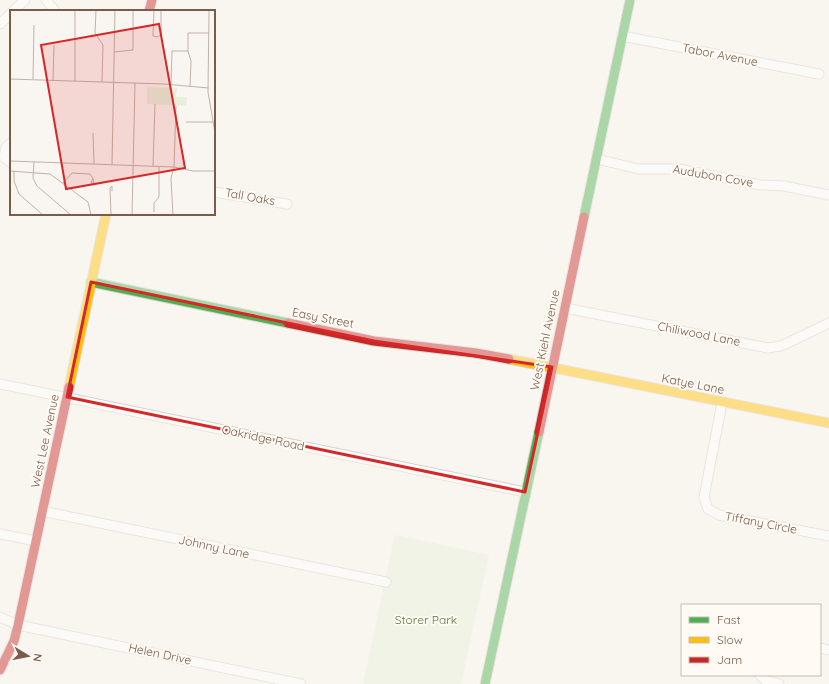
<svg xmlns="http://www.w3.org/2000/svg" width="829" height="684" viewBox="0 0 829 684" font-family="Quicksand,sans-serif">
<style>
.green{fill:#e7f0db}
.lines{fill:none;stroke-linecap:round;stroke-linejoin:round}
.street-casing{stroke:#d7d1cb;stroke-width:11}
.fast-casing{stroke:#d9d2cb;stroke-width:11}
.slow-casing{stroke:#d9d2cb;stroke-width:11}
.jam-casing{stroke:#d9d2cb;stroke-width:11}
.street{stroke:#fefefd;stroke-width:9}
.fast{stroke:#4caf50;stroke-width:9}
.slow{stroke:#ffc107;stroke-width:9}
.jam{stroke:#c62828;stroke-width:9}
.marked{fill:none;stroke:#d62828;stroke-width:3;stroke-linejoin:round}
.labels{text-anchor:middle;stroke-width:4;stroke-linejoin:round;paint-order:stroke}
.street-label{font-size:12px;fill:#7a5c4d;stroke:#fffaf3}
.park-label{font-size:12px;fill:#537a41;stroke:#fffaf3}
.inset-road{fill:none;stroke:#c2b3aa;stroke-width:1}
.view{fill:#d62828;fill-opacity:0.15;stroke:#d62828;stroke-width:2}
.inset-edge{fill:none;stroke:#7a5c4d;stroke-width:2}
</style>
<rect width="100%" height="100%" fill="#f9f5f0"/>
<path class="green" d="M397 535 489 555 461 684H363L394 538Z"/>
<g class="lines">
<g class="street-casing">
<g id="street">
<path d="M46 0 55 11"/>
<path d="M13 11 25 0"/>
<path d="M0 24 11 13"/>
<path d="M622 36 819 74"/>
<path d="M11 143 6 147 4 157 11 163"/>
<path d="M597 159 638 169H679L760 185 784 186 829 195"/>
<path d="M214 192 287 204"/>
<path d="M565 308 768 348 781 346 829 323"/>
<path d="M0 384 525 492"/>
<path d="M722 403 704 497 708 509 719 515 829 536"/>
<path d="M42 511 386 582"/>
<path d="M0 534 36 541"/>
<path d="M0 617 18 625 301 684"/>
<path d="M820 648 829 650"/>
<path d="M760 675 766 681 779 684"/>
</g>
</g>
<g class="fast-casing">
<g id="fast">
<path d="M584 217 630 0"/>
<path d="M91 282 288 323"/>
<path d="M485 684 539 432"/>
</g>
</g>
<g class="slow-casing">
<g id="slow">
<path d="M509 359 829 423"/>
<path d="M69 387 106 214"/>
</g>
</g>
<g class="jam-casing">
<g id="jam">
<path d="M149 11 152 0"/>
<path d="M288 323 374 341 476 353 509 359"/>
<path d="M539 432 584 217"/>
<path d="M0 670 14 641 18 625 69 387"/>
</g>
</g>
<use href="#street" class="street"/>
<use href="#fast" class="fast"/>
<use href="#slow" class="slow"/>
<use href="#jam" class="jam"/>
</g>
<path d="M0 0H829V684H0ZM91 282 374 341 552 367 525 492 67 397Z" fill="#f9f5f0" fill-opacity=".55" fill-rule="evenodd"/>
<path class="marked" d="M91 282 374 341 552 367 525 492 67 397Z"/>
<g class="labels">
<g class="street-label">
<text transform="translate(720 55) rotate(11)" y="4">Tabor Avenue</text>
<text transform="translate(713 176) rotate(10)" y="4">Audubon Cove</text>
<text transform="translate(250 197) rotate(10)" y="4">Tall Oaks</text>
<text transform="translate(323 318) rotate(11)" y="4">Easy Street</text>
<text transform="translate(699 334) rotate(11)" y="4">Chiliwood Lane</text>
<text transform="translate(545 340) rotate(-78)" y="4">West Kiehl Avenue</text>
<text transform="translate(693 384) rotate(11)" y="4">Katye Lane</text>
<text transform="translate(263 438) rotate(12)" y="4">Oakridge Road</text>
<text transform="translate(45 441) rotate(-78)" y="4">West Lee Avenue</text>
<text transform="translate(761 523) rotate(11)" y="4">Tiffany Circle</text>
<text transform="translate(214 547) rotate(12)" y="4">Johnny Lane</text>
<text transform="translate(160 654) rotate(12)" y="4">Helen Drive</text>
</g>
<g class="park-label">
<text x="426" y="624">Storer Park</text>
</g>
</g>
<g transform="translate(10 10)">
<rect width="205" height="205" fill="#f9f5f0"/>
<path d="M137 77 167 78 166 87H177L176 96 137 94Z" fill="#e7f0db"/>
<path class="inset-road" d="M65 0V71M86 0 85 23 93 35 92 72M144 0 143 26 147 27 151 25V0M199 0 198 82 205 123M104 42 123 40V0M0 69 154 74 199 78M23 69 24 15M43 70 44 35M161 74 162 41H178M180 77 181 51 178 41V23H199M176 112H203M83 123 84 154M0 151 164 157 183 161H205M24 152 23 168 27 176 61 205M102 154 105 0M143 156 145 94M0 161 40 164 78 192 81 205M4 161V171L9 184 33 205M53 173 62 163 80 164 83 168 81 173H84L83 169M144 202V193L149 187V156M101 205 100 178 102 176V181M122 205 125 73M163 205 161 168 164 157 166 96"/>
<path class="view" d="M149 14 175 158 56 179 31 35Z"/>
<rect width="205" height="205" class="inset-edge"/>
</g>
<rect x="681" y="604" width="140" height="72" fill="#fffaf3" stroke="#cabbb1"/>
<rect x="689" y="617" width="20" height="6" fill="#4caf50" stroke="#cabbb1"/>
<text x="717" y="624" font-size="12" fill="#7a5c4d">Fast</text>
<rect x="689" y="637" width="20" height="6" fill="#ffc107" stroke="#cabbb1"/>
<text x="717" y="644" font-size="12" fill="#7a5c4d">Slow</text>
<rect x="689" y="657" width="20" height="6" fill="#c62828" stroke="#cabbb1"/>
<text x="717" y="664" font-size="12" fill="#7a5c4d">Jam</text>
<g transform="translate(28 656) rotate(100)" stroke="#fffaf3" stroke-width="3" paint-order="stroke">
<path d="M0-3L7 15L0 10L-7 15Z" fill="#7a5c4d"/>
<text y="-6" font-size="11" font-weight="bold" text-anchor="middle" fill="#7a5c4d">N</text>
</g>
</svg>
